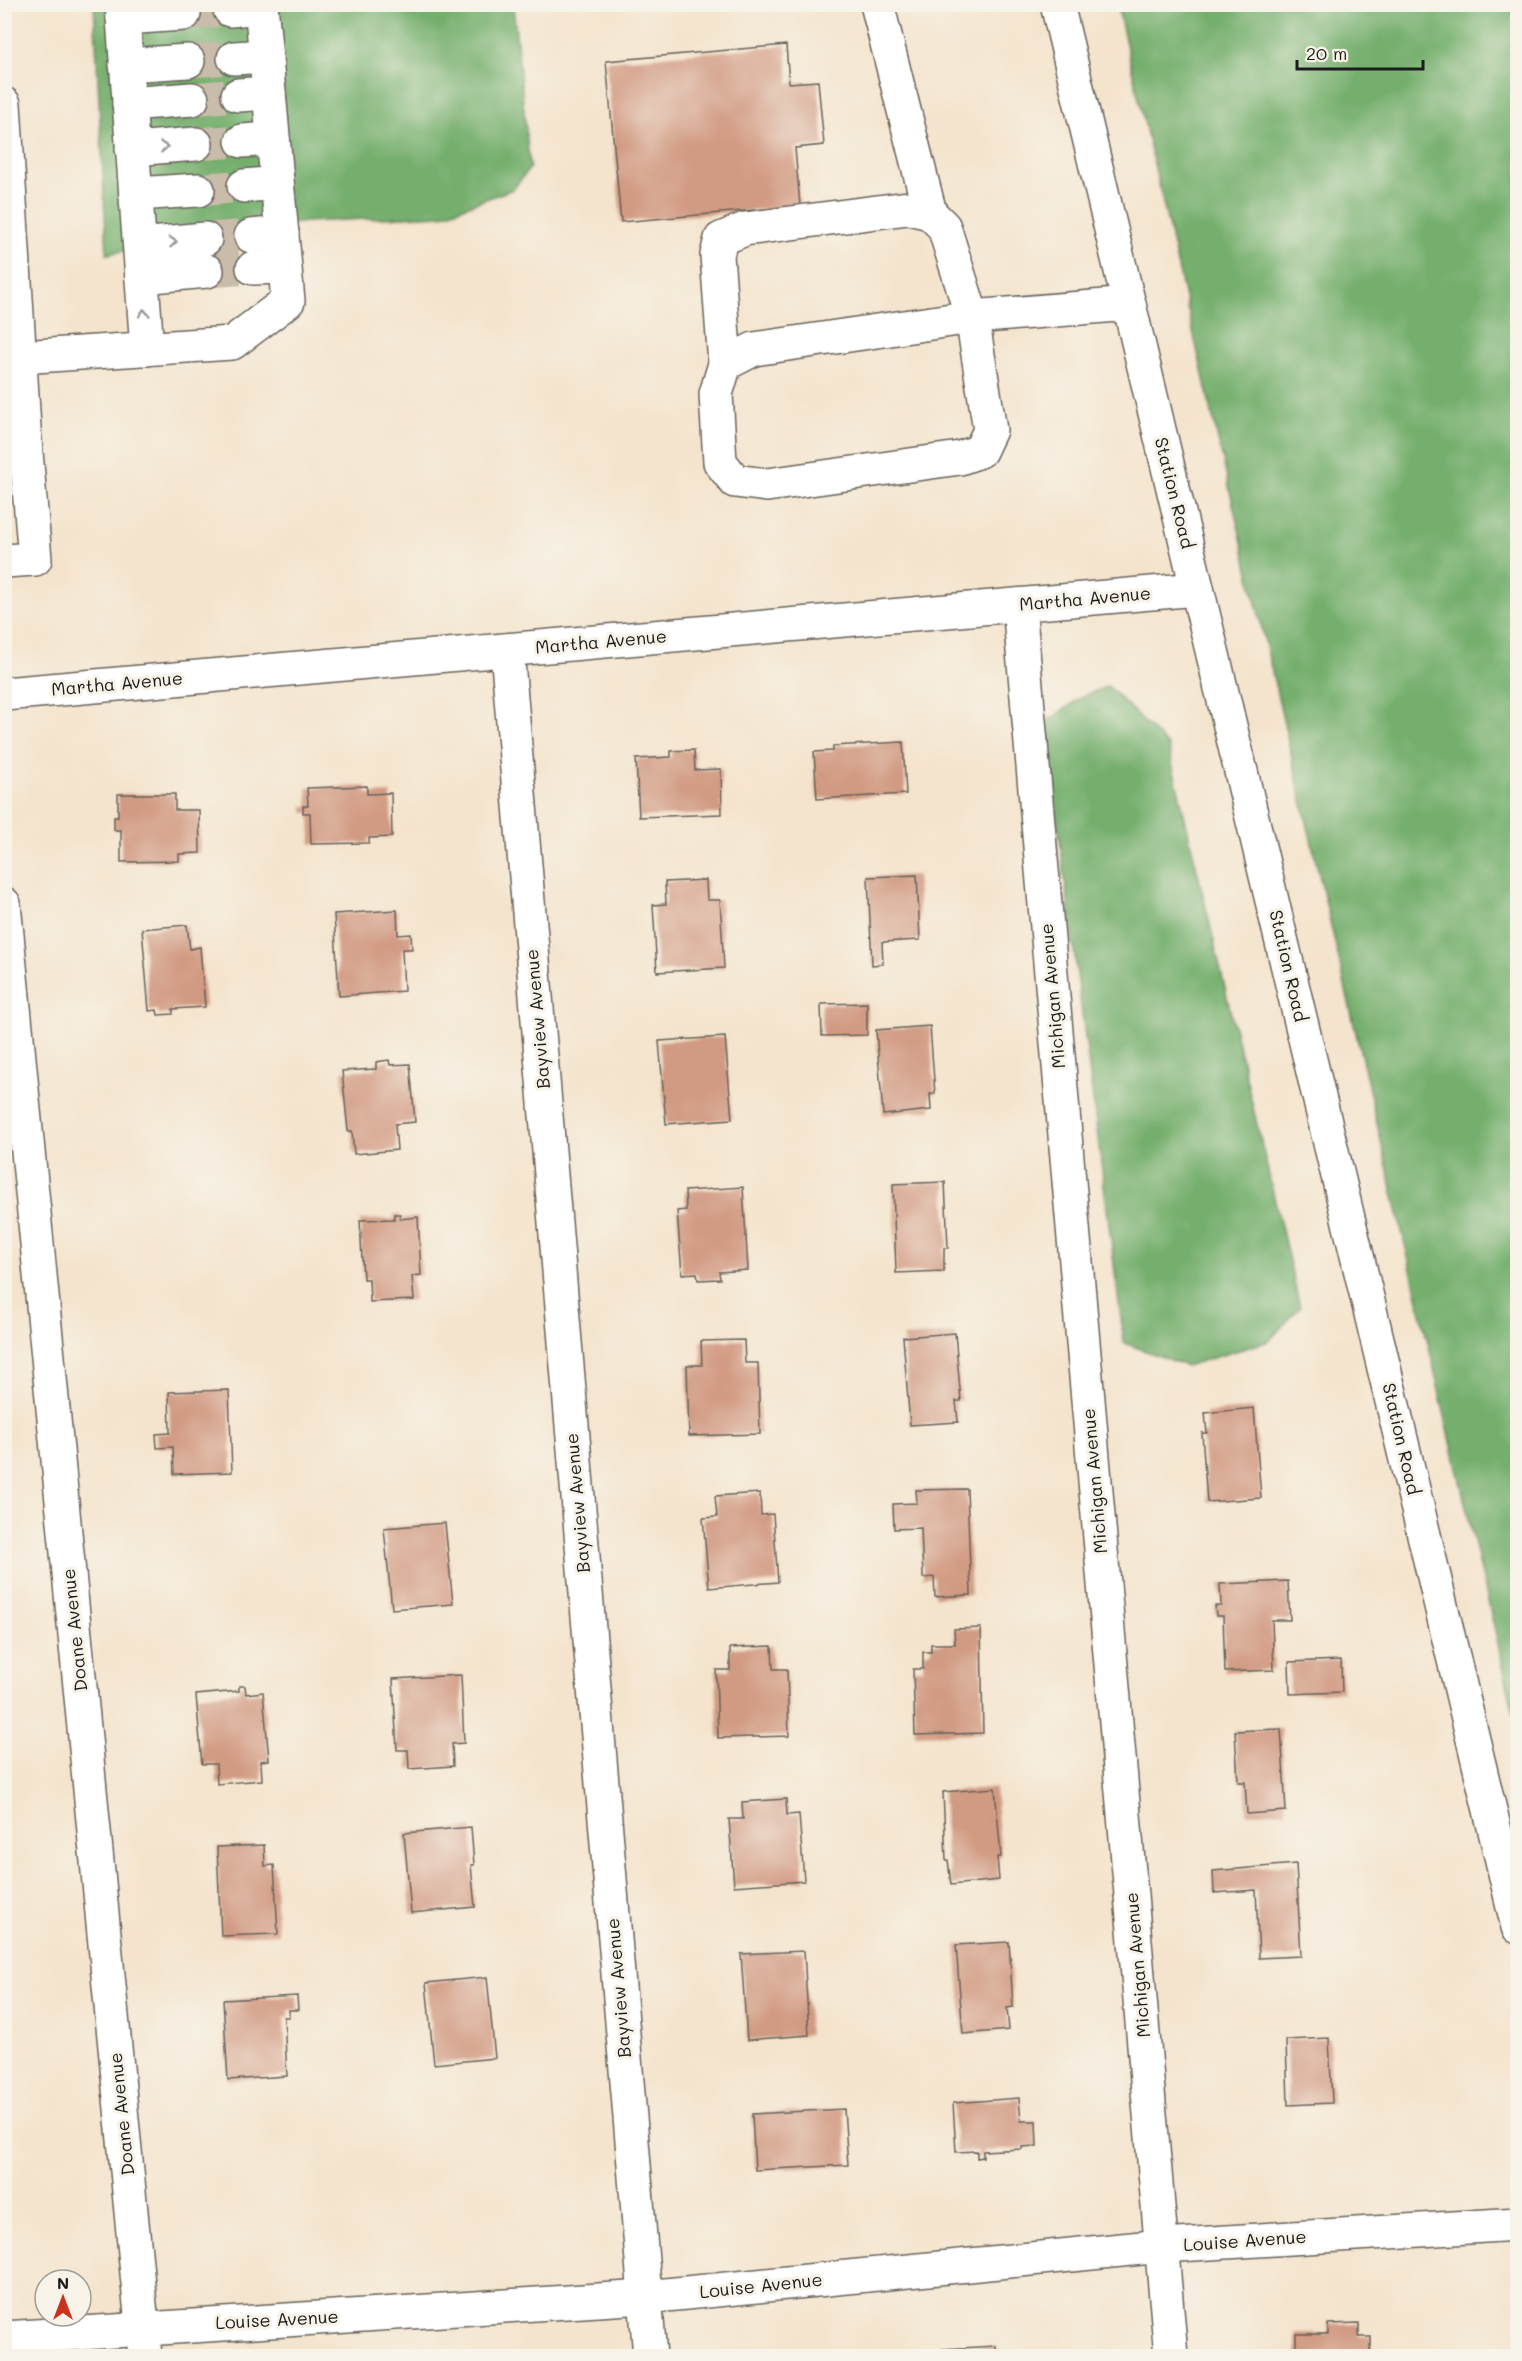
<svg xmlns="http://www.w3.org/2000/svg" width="1522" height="2361" viewBox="0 0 1522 2361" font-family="Mali,sans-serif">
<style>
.forest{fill:#75af6d;stroke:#486644;stroke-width:1.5}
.building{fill:#d19a82}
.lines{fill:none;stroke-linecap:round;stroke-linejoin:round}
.minor-tunnel{stroke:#c9bcaa;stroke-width:33;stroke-dasharray:33 16;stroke-linecap:butt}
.minor-casing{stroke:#68625a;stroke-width:36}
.major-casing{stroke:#68625a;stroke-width:36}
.minor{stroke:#fff;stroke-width:33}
.major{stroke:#fff;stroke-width:33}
.oneway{stroke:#999}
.labels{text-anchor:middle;stroke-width:6;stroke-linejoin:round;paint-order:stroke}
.street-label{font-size:18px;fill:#1c1c1c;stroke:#f7f3e8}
</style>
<rect width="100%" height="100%" fill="#f7f3e8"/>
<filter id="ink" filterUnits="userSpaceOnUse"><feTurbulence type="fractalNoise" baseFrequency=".0167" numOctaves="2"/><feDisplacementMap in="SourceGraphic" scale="12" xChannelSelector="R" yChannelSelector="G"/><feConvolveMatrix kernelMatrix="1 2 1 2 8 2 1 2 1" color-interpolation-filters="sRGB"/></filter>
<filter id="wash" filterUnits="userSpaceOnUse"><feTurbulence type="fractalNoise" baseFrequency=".008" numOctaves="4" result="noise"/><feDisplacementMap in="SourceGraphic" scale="24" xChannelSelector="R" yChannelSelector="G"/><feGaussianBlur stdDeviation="1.35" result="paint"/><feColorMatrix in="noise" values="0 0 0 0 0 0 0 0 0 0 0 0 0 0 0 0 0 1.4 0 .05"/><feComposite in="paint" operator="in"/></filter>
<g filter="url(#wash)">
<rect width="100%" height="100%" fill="#f4e4cd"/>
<g class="forest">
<path d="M94 5H513L530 168 513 189 442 215 306 222 204 235 107 254Z"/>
<path d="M1117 5H1517V1726Z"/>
<path d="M1108 686 1168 746 1300 1307 1269 1341 1186 1366 1124 1343 1045 723 1081 697Z"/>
</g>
<g id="blocks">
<g class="building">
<path d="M786 45 789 83 818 81 824 145 795 148 800 206 621 222 606 61Z"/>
<path d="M903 742 906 794 817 799 814 752 833 751V746Z"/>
<path d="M694 750 695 770 721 769 722 814 639 817 636 759 671 757V751Z"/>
<path d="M367 786V794L391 793 392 837 369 838V843L311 844 310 813H303V806H308L307 788Z"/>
<path d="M118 794H175V810H199L200 853 179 854V861L121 862V830H114V817H118Z"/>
<path d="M917 875 920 940 882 942 883 964 872 965 868 877Z"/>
<path d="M706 880 707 900H720L724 968 657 972 653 905 666 904 665 882Z"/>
<path d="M397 910 398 935 411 934 412 949H402L404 991 339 996 334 914Z"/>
<path d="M187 925 190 949 200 947 205 1007 173 1009V1014L158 1015 157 1010 149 1011 142 929Z"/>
<path d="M867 1003V1035L822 1036 821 1004Z"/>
<path d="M930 1026 935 1094H930L931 1110 883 1115 876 1030Z"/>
<path d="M725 1037 732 1119 666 1124 659 1041Z"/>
<path d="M389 1060 390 1065 410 1064 415 1122 395 1124 397 1150 354 1154 352 1131H348L342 1071 376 1069V1062Z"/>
<path d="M945 1182 948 1248H944V1271L896 1273 893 1184Z"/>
<path d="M743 1187 748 1270 719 1272 720 1279 698 1280 697 1273 682 1274 677 1211 686 1210 685 1191Z"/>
<path d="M394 1214H400V1219L418 1217 421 1275 412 1276 414 1300 370 1302 369 1279H363L360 1220 394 1219Z"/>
<path d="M955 1333 961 1401H956L958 1422 910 1425 903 1337Z"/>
<path d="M744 1340 745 1363H758L760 1434 689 1436 687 1365H702L701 1341Z"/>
<path d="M229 1390 232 1472 174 1474 173 1447 157 1448 156 1434 170 1433 169 1392Z"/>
<path d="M1254 1408 1261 1498 1207 1502 1202 1433H1207L1205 1413Z"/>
<path d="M967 1489 971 1595 935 1597 934 1577 923 1578 921 1528 894 1529 893 1504 917 1503 916 1490Z"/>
<path d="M760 1493 761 1515 773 1514 778 1582 709 1588 703 1518 717 1517 715 1496Z"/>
<path d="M445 1523 453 1604 392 1609 384 1528Z"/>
<path d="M1288 1581 1290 1620H1272L1274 1670 1225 1672 1223 1616H1216L1215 1606H1221L1220 1584Z"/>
<path d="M981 1628 983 1733 915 1735 913 1669H923V1652H931V1644H955L954 1629Z"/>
<path d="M772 1646 773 1669H787L789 1736 718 1738 716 1670H730V1648Z"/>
<path d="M1341 1660 1342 1692 1290 1694 1289 1662Z"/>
<path d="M461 1675 464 1743 452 1744 453 1766 409 1769 408 1750H397L393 1679Z"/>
<path d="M239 1686H245L246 1694 263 1692 269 1760 261 1761 262 1780 217 1784 216 1764H202L196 1695 239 1691Z"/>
<path d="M1281 1729 1286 1811 1247 1814 1245 1782H1238L1235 1731Z"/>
<path d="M995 1788 1001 1857H997L999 1880 951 1885 948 1860H946L943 1792Z"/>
<path d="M786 1799 787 1815 799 1814 804 1881 734 1886 729 1819H743L742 1802Z"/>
<path d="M471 1827 474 1865H471L475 1907 411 1913 404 1833Z"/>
<path d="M264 1845 265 1866 274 1865 278 1934 221 1936 217 1847Z"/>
<path d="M1296 1864 1301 1956 1259 1958 1256 1890 1214 1893 1213 1871Z"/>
<path d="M1009 1942 1013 2007 1007 2008 1009 2030 963 2034 956 1945Z"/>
<path d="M804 1951 809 2035 747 2040 741 1954Z"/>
<path d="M487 1977 495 2058 434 2064 426 1983Z"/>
<path d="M297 1996 298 2010H289V2017H284L287 2076 228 2080 223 2000Z"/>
<path d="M1329 2038 1332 2103 1288 2105 1286 2040Z"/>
<path d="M1019 2098 1021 2121H1036L1037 2146 1022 2147V2149L983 2151V2157L977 2158V2151L956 2152 953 2103Z"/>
<path d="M844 2109 848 2165 755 2170 752 2114Z"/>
<path d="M1359 2323V2337H1371V2356H1296V2334H1328V2324Z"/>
<path d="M996 2346 997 2356H942V2349Z"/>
</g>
</g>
</g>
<g filter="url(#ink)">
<use href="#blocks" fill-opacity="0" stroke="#68625a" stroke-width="1.5"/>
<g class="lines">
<g class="minor-tunnel">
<path d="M184 14 230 10"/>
<path d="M188 61 234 58"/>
<path d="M192 99 238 95"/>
<path d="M196 144 242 141"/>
<path d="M198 190 244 186"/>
<path d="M205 239 251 236"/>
<path d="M207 271 253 268"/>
</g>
<g class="minor-casing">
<g id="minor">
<path d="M122 4 147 349"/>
<path d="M877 4 930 213"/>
<path d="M230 10 261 7"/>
<path d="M123 18 184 14"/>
<path d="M234 58 266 56"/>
<path d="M126 65 188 61"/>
<path d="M238 95 269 93"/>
<path d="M4 104 24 428 35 559 4 561"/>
<path d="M129 104 192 99"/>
<path d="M242 141 273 139"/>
<path d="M132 149 196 144"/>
<path d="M244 186 277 183"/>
<path d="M136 194 198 190"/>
<path d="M251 236 282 233"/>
<path d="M140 245 205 239"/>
<path d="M253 268 284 267"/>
<path d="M142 277 207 271"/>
<path d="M20 357 232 343 288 301 261 4"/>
<path d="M725 364 717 255 721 239 745 229 908 208 930 213 944 227 972 317 990 430 980 451 960 458 767 485 735 481 720 462 716 394 725 364 754 349 972 317 1129 304"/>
<path d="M1019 605 1171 2356"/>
<path d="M507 650 650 2356"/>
<path d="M4 694 1197 589"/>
<path d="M4 904 145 2356"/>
<path d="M4 2338 645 2297 1162 2246 1518 2224"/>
</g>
</g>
<g class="major-casing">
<path id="major" d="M1057 4 1518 1927"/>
</g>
<use href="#minor" class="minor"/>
<use href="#major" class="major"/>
</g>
<defs><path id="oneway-chevron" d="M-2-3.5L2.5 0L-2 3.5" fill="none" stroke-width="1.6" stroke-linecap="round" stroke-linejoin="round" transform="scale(1.5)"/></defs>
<g class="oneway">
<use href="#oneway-chevron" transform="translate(164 147) rotate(-4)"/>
<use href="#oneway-chevron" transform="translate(173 242) rotate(-5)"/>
<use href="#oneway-chevron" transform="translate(144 313) rotate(-94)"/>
</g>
</g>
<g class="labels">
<g class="street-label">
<text transform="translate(1174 493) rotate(76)" y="6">Station Road</text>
<text transform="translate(1085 599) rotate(-5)" y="6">Martha Avenue</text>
<text transform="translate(601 642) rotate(-5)" y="6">Martha Avenue</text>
<text transform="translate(117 684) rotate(-5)" y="6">Martha Avenue</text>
<text transform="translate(1288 966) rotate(77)" y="6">Station Road</text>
<text transform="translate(1053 996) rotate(-95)" y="6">Michigan Avenue</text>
<text transform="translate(538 1019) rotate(-95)" y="6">Bayview Avenue</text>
<text transform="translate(1401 1439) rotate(77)" y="6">Station Road</text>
<text transform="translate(1095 1481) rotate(-95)" y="6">Michigan Avenue</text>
<text transform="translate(578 1503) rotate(-95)" y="6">Bayview Avenue</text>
<text transform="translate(75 1630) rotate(-96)" y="6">Doane Avenue</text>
<text transform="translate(1138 1965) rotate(-95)" y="6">Michigan Avenue</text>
<text transform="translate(619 1988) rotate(-95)" y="6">Bayview Avenue</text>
<text transform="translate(122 2114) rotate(-96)" y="6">Doane Avenue</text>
<text transform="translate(1245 2241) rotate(-4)" y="6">Louise Avenue</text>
<text transform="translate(761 2286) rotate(-6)" y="6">Louise Avenue</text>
<text transform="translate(277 2320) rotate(-3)" y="6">Louise Avenue</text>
</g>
</g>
<rect width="1522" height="2361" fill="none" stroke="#f7f3e8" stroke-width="24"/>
<g transform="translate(63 2298)"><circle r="28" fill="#f7f3e8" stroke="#9f9d96" stroke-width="1.5"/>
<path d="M0-4.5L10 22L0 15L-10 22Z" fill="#c8321e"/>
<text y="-9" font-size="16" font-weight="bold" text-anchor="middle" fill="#1c1c1c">N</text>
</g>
<path d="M1297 60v9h126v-9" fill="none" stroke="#1c1c1c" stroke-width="3"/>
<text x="1306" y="60" font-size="18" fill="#1c1c1c" stroke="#f7f3e8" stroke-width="4.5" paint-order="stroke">20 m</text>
</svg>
